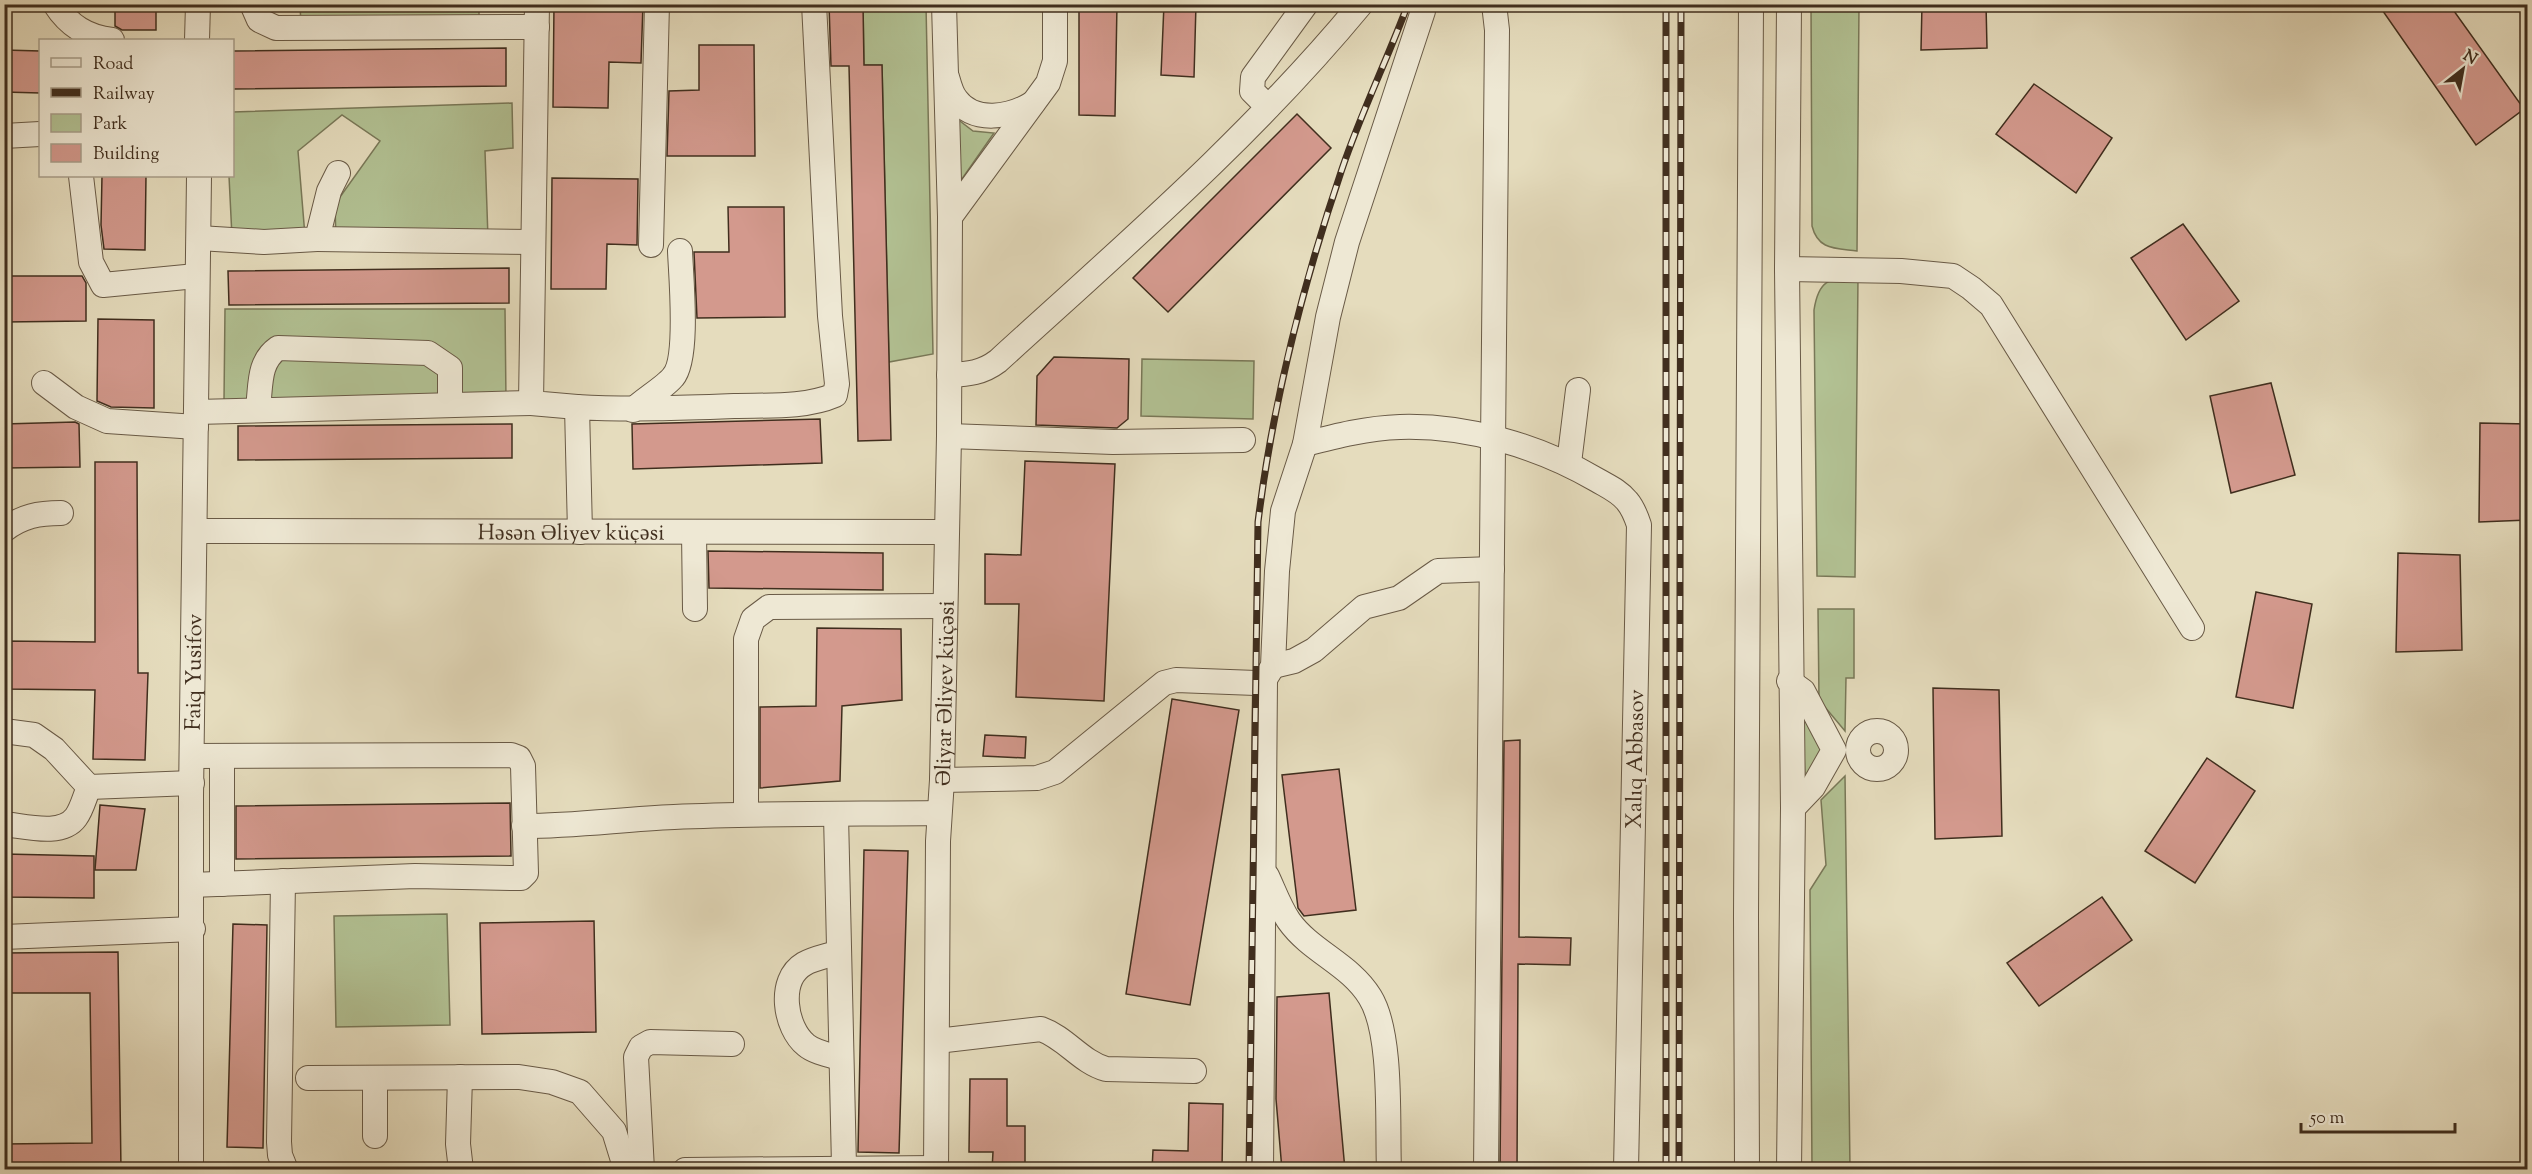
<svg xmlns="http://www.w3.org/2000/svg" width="2532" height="1174" viewBox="0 0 2532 1174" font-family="'Sorts Mill Goudy',serif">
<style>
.green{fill:#b2c193;stroke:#797858;stroke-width:1.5}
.building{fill:#d3998d;stroke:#402e1e;stroke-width:1.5}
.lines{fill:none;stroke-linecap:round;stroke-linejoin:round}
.minor-casing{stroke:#695a46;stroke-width:26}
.minor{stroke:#eee8d4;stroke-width:24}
.rail-casing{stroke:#402e1e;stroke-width:7}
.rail{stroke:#eee8d4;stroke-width:4.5;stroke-dasharray:14;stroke-linecap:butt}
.labels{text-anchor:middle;stroke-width:5;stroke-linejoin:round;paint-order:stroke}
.street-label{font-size:22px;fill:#402e1e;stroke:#eee8d4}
</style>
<rect width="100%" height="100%" fill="#e5dcbd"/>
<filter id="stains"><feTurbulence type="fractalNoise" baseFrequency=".00333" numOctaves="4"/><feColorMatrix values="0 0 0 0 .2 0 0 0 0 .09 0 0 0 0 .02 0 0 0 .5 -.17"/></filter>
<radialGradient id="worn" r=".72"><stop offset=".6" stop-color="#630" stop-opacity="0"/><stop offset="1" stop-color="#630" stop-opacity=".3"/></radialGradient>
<g class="green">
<path d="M300 5H479V25H301Z"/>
<path d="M863 5H926L933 354 889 362 882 65H864Z"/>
<path d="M1811 5H1859L1857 251C1835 248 1818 250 1812 226Z"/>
<path d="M512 103 513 148 485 151 488 238 336 242 335 204 380 141 342 115 298 151 305 236 232 237 229 176H232L233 112Z"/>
<path d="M956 118 973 131 994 133 957 186Z"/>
<path d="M1858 277 1855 577 1817 576 1814 310C1819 278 1830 279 1858 277Z"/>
<path d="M225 309H505L506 401H224Z"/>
<path d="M1142 359 1254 361 1253 419 1141 416Z"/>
<path d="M1818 609H1854V678H1846L1845 731 1819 700Z"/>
<path d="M1803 717 1823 744 1805 787Z"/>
<path d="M1845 776 1850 1169H1812L1810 890 1826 865 1821 800Z"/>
<path d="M447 914 450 1025 336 1027 334 916Z"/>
</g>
<g class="building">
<path d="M115 4H156V30H122L115 26Z"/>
<path d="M554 4H643L641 63 609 62 608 108 553 107Z"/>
<path d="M829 4H863L864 65H882L891 440 858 441 849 66H831Z"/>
<path d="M1079 4H1117L1115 116 1079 115Z"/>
<path d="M1164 4H1196L1194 77 1161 75Z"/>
<path d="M1922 4H1986L1987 48 1921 50Z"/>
<path d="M2378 4H2449L2524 109 2476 145Z"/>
<path d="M699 45H754L755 156H667L669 91 699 90Z"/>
<path d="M506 48V86L232 89V51Z"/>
<path d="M4 50 40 51V93L4 92Z"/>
<path d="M2034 84 2112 138 2076 193 1996 134Z"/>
<path d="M1297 114 1331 148 1168 312 1133 278Z"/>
<path d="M102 176H146L145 250 104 249 101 225Z"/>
<path d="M552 178 638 179 637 245 607 244 606 289H551Z"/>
<path d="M728 207H784L785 317 697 318 694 252H729Z"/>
<path d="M2183 224 2239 301 2186 340 2131 258Z"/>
<path d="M509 268V303L229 305 228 271Z"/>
<path d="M4 276H82L86 283V321L4 322Z"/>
<path d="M98 319 154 320V408L111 407 97 401Z"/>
<path d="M1054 357 1129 359 1128 419 1117 428 1036 425 1037 376Z"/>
<path d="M2271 383 2295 475 2231 493 2210 396Z"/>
<path d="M820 419 822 463 633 469 632 424Z"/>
<path d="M75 422 79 424 80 467 4 468V424Z"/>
<path d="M2480 423 2528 424V520L2479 522Z"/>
<path d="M512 424V458L238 460V426Z"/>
<path d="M1025 461 1115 464 1104 701 1016 697 1019 604H985V554L1021 555Z"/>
<path d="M95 462H137L138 673H148L145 760 93 759 95 690 4 689V641L95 642Z"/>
<path d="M708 551 883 553V590L709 588Z"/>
<path d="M2398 553 2460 555 2462 650 2396 652Z"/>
<path d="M2256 592 2312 604 2293 708 2236 697Z"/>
<path d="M817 628 901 629 902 700 842 706 840 781 760 788V707L816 706Z"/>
<path d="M1933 688 1999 690 2002 836 1935 839Z"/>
<path d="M1172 699 1239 710 1190 1005 1126 994Z"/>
<path d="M985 735 1026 737 1025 758 983 756Z"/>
<path d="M1520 740 1519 937 1571 938 1570 965 1518 964 1517 1170H1500L1504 741Z"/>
<path d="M2207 758 2255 791 2195 883 2145 851Z"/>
<path d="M1339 769 1356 910 1304 916 1298 908 1282 775Z"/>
<path d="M510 803 511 856 236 859V806Z"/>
<path d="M100 805 145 809 136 870H95Z"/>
<path d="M864 850 908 851 899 1153 858 1152Z"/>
<path d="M4 854 94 856V898L4 897Z"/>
<path d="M2102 897 2132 940 2039 1006 2007 963Z"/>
<path d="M594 921 596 1032 482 1034 480 923Z"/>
<path d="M233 924 267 925 263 1148 227 1147Z"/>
<path d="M118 952 121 1170H4V1144L92 1143 90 993H4V953Z"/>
<path d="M1329 993 1345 1170H1282L1276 1099 1277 997Z"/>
<path d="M970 1079H1007V1126H1025V1170H992L993 1152H969Z"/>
<path d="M1189 1103 1223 1104 1222 1170H1152L1153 1150 1188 1151Z"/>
</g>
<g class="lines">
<g class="minor-casing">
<g id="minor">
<path d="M55 4C69 26 87 37 112 40"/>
<path d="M252 4 259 20 276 28 537 27"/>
<path d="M537 4 531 403 577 407"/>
<path d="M197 40 198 4"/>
<path d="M947 77C949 84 951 93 956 99 974 124 1011 117 1033 103"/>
<path d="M1268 107 1252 91 1253 77 1306 4"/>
<path d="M4 136 40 134"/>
<path d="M81 176 91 262 103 285 196 276"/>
<path d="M950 217 1048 83 1055 61V4"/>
<path d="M199 238 264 242 317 239 329 191 338 173"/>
<path d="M317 239 533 242"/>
<path d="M651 245 657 4"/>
<path d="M1787 269 1901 271 1953 276 1971 288 1991 305 2192 628"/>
<path d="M949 375C969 374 982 373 998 361 1123 247 1253 135 1361 4"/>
<path d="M44 383 76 407 107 421 196 427"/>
<path d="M258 408C261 385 258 362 278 348L428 353 450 368V405"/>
<path d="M633 410C643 400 665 387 673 377 689 359 681 277 680 251"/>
<path d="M196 412 531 403"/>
<path d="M949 436 1113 442 1243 440"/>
<path d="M1305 444C1336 436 1367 428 1400 427 1467 425 1539 446 1597 480 1607 486 1619 491 1627 501 1633 508 1636 516 1639 525L1626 1170"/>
<path d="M1569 463 1578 390"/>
<path d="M4 530C22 516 39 513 61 513"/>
<path id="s1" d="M195 531 946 532"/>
<path d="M580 532 577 407C630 410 682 408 734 406 766 405 805 408 835 395L837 384 830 316 814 4"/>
<path d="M694 532 695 609"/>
<path d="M1273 666 1294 661 1314 650 1364 607 1399 598 1438 571 1492 569"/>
<path d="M1789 681 1803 691 1834 750 1813 787 1793 808"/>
<path d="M4 731 34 735 54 749 89 787"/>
<circle cx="1877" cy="750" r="19"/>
<path d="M222 756V884"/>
<path d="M942 780 1037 778 1055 772 1164 683 1176 680 1256 683 1265 679"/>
<path d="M89 787 192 783"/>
<path d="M746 814V639L753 619 769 607 945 606"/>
<path d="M836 815 844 1166"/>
<path d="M4 824C25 826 62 837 76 817 82 809 85 796 89 787"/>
<path d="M524 826C575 826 624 819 674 817 762 813 851 814 939 813"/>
<path d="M1267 876C1274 891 1280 908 1289 921 1311 952 1350 964 1370 997 1393 1034 1387 1124 1389 1170"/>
<path d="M283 881 279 1142 280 1155 286 1170"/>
<path d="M191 885 415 876 514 878H521L526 873 523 766 519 758 511 755 192 756"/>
<path d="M4 937 193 929"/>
<path d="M839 952C828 956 814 958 804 964 777 980 785 1028 806 1045 814 1052 829 1055 840 1058"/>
<path d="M937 1041 1041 1029C1066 1038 1081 1062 1106 1069L1194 1071"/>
<path d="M460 1077 458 1144 461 1170"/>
<path d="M308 1078 519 1077 552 1082 580 1092 614 1131 626 1170"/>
<path d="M375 1078V1136"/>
<path id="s2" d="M191 1170V796L199 176"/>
<path d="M642 1170 636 1057 641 1047 650 1042 732 1044"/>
<path d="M685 1170 936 1168"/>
<path id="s3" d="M936 1170 938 841 942 780 949 436 950 217 944 4"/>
<path d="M1261 1170 1265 679 1273 666 1277 571 1283 511 1305 444 1328 317 1347 242 1423 11 1422 4"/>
<path d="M1486 1170 1497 30 1494 4"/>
<path d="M1747 1170 1746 917 1751 4"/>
<path d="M1789 1170 1793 808 1787 269 1789 4"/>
</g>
</g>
<use href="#minor" class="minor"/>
<g class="rail-casing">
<g id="rail">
<path d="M1249 1170 1258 522C1273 401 1303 284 1342 169 1361 113 1387 60 1408 4"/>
<path d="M1666 1170V4"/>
<path d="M1679 1170 1681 4"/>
</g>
</g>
<use href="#rail" class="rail"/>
</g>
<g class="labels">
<g class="street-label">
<text dy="8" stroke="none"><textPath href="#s1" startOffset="376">Həsən Əliyev küçəsi</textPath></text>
<text dy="8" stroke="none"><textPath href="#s2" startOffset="498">Faiq Yusifov</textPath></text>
<text dy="8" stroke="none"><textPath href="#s3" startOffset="477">Əliyar Əliyev küçəsi</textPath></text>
<text transform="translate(1634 759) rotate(-89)" y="8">Xalıq Abbasov</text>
</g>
</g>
<rect width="2532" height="1174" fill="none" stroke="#e5dcbd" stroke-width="24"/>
<rect x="6" y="6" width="2520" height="1162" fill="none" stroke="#402e1e" stroke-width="3"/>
<rect x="12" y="12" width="2508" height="1150" fill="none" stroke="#402e1e" stroke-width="1.5"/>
<rect x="39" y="39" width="195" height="138" fill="#eee8d4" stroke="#a89e8b" stroke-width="1.5"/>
<rect x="51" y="58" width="30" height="9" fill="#eee8d4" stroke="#a89e8b" stroke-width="1.5"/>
<text x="93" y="69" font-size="18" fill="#402e1e">Road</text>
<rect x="51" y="88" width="30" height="9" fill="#402e1e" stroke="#a89e8b" stroke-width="1.5"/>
<text x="93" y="99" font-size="18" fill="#402e1e">Railway</text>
<rect x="51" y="114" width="30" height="18" fill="#b2c193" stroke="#a89e8b" stroke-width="1.5"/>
<text x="93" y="129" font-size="18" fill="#402e1e">Park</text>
<rect x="51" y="144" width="30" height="18" fill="#d3998d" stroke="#a89e8b" stroke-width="1.5"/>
<text x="93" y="159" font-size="18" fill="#402e1e">Building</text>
<g transform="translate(2463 69) rotate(31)" stroke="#eee8d4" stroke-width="4.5" paint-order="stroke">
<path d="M0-4.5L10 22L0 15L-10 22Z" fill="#402e1e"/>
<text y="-9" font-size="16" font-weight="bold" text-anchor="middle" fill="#402e1e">N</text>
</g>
<path d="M2301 1123v9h154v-9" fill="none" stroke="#402e1e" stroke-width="3"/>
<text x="2310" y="1123" font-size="18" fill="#402e1e" stroke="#eee8d4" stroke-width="4.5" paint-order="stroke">50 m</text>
<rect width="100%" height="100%" filter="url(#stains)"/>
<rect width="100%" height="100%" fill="url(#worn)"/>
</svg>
